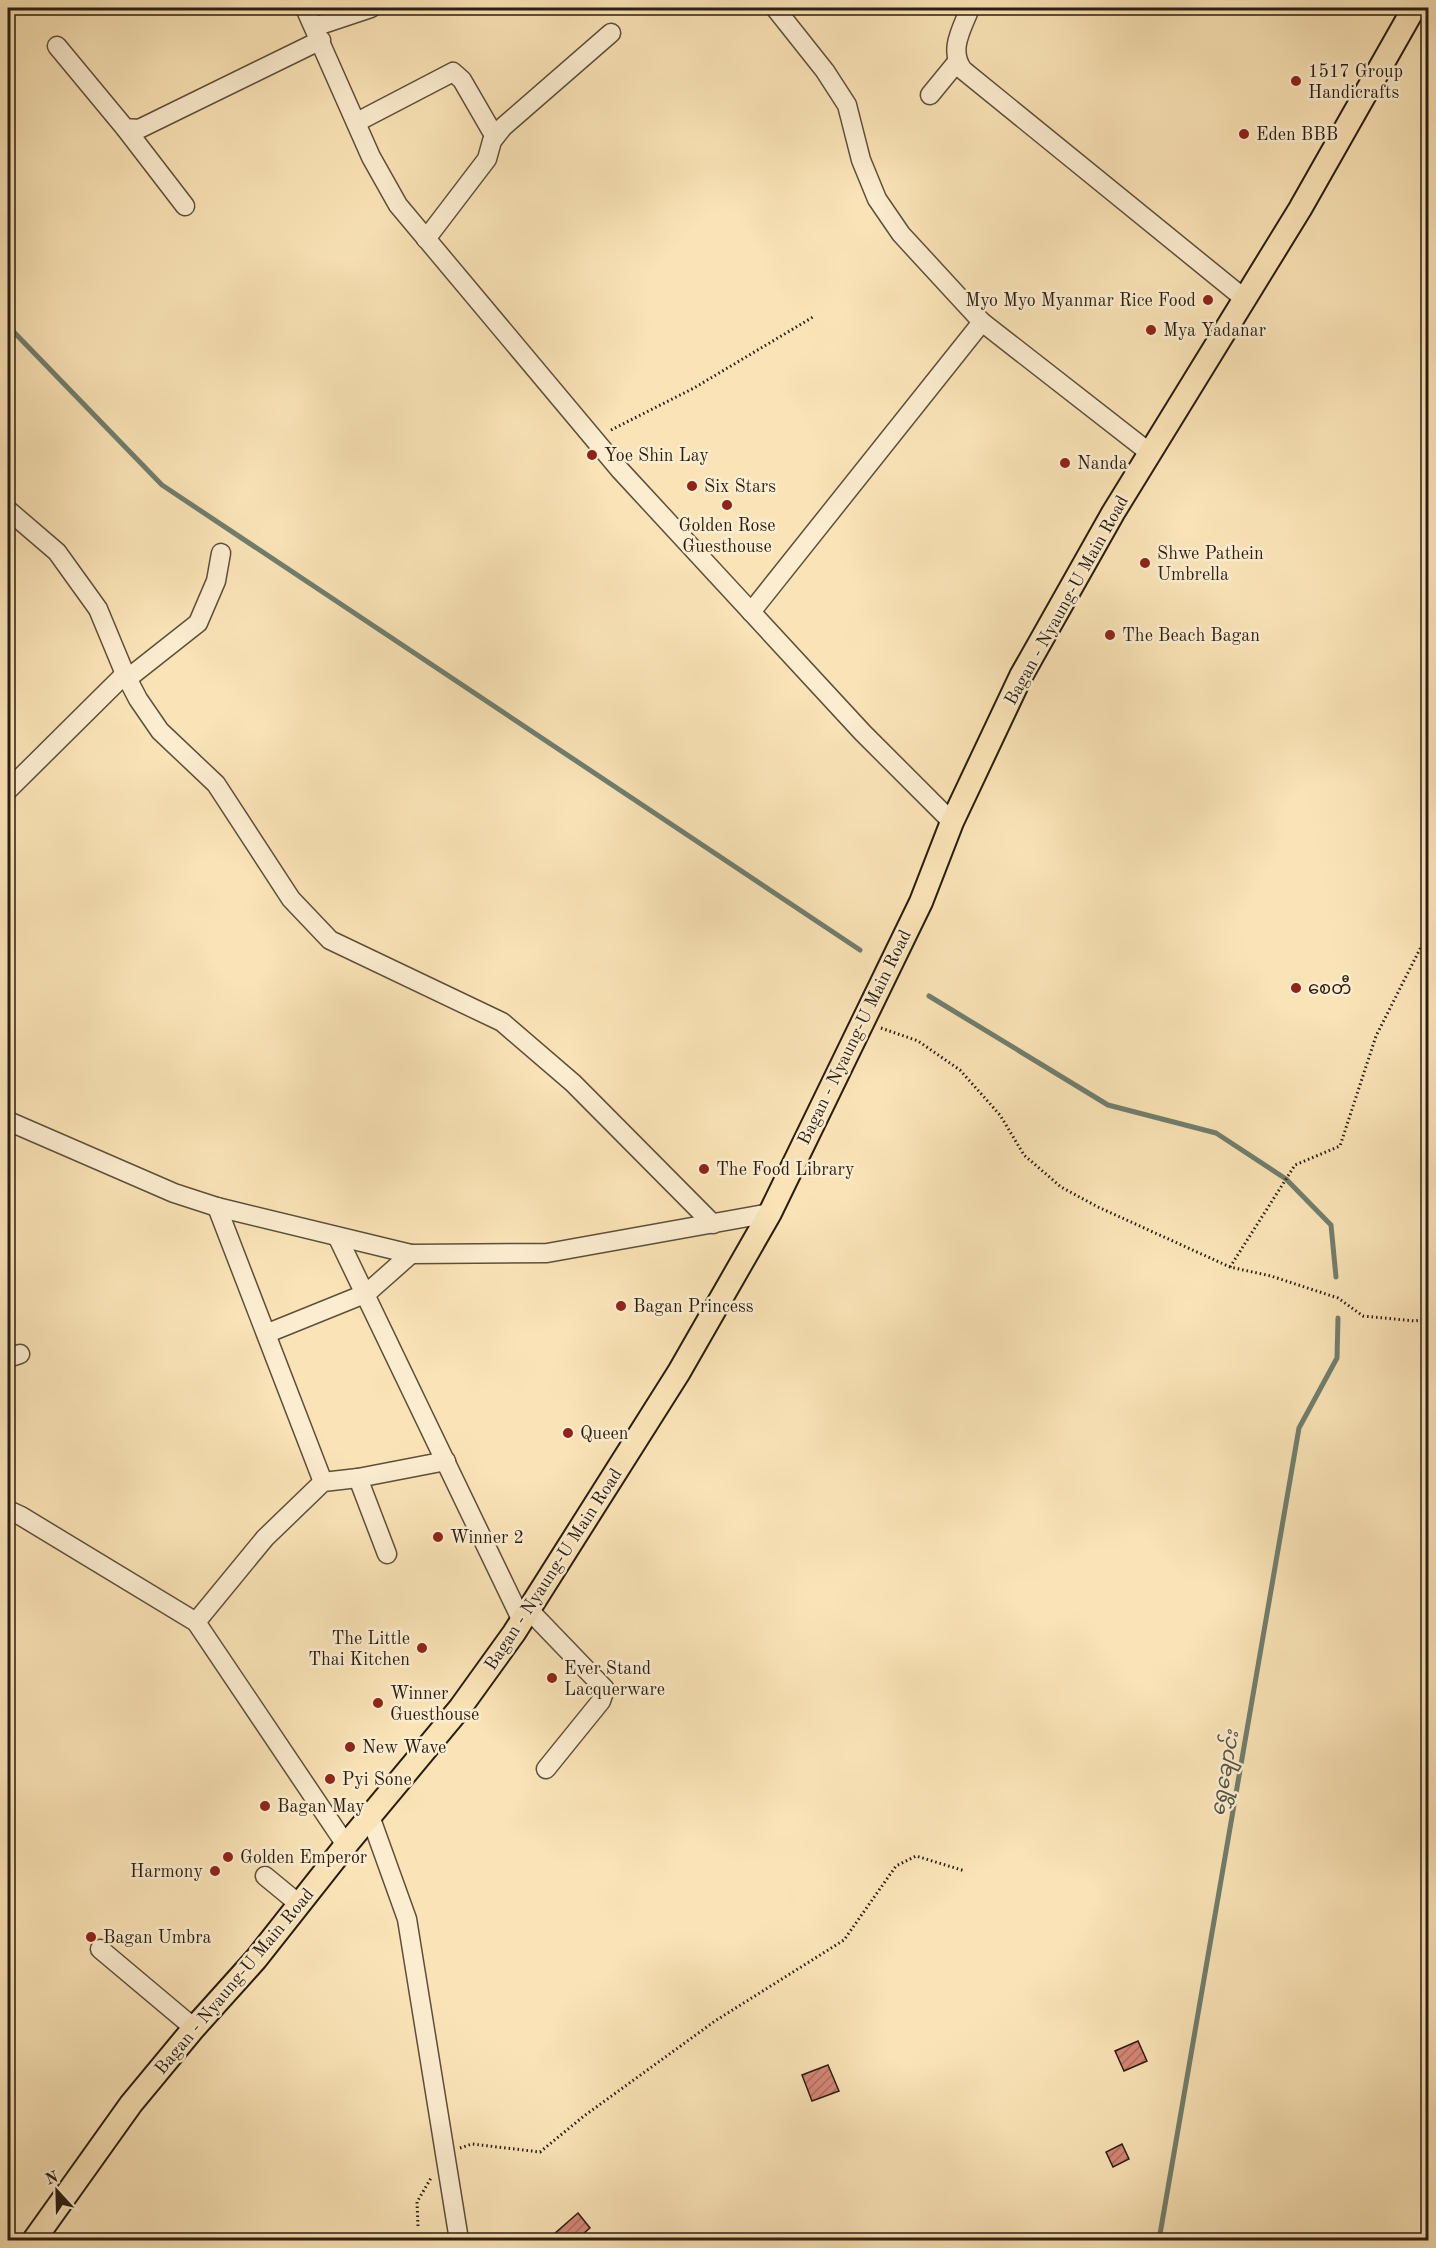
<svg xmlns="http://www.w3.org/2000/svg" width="1436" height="2248" viewBox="0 0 1436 2248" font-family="'Old Standard TT','Noto Sans Myanmar',serif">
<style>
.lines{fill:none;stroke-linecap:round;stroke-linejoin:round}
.stream{stroke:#707e6e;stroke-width:5}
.building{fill:url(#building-hatch);stroke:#2a1d10;stroke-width:1.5}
.minor-casing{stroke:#5e4f3a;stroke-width:21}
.major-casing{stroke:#2a1d10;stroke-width:26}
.path{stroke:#2a1d10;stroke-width:3;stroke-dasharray:1.5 3;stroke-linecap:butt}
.minor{stroke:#fcedd0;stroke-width:18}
.major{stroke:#fae4b7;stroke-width:22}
.poi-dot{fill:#8f2418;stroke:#fcedd0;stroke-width:2}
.labels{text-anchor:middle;stroke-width:5;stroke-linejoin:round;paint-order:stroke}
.poi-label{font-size:18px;fill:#2a1d10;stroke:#fcedd0;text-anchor:start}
.street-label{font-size:18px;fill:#2a1d10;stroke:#fcedd0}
.water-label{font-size:20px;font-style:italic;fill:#535647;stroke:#fcedd0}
</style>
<defs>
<pattern id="building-hatch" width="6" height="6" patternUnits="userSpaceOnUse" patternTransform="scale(1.5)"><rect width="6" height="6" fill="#d68778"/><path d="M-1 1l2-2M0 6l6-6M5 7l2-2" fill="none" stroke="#ae6e61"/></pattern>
</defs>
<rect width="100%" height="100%" fill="#fae4b7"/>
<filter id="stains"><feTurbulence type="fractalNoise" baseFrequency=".00333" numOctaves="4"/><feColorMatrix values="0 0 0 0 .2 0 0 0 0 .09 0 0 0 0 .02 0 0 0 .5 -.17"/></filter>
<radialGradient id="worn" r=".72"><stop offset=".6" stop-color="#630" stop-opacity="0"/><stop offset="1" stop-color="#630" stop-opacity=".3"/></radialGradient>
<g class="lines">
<g class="stream">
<path d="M8 326 162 485 860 950"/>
<path d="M929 996 1108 1105 1216 1133 1286 1179 1331 1225 1336 1277"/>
<path d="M1159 2240 1299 1428 1337 1358 1338 1318"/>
</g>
</g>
<g class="building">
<path d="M1138 2041 1147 2061 1124 2071 1115 2051Z"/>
<path d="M828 2065 839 2091 812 2101 802 2075Z"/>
<path d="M1122 2144 1129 2159 1113 2167 1106 2152Z"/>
<path d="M578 2213 590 2228 575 2241H546Z"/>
</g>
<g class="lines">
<g class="minor-casing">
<g id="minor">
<path d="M305 8 371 157 398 205 620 470 863 733 952 822"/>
<path d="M775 8 825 71 847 105 861 160 877 199 901 234 982 322 1150 453"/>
<path d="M970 8C962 29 948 50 963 70L1246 300"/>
<path d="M314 27 371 8"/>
<path d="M57 46 125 128 139 129 321 40"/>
<path d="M930 95 957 62"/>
<path d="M357 122 453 72 462 80 495 137"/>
<path d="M125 128 185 206"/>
<path d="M426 239 487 159 492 141 503 127 611 33"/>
<path d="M8 510 57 552 98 609 125 674 138 699 160 731 216 784 291 899 330 940 502 1022 573 1083 713 1224"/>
<path d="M751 612 982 322"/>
<path d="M127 679 198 623 216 581 221 553"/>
<path d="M8 790 125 674"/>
<path d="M8 1121 174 1193 217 1207 411 1254 547 1253 770 1213"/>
<path d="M217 1207 323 1482"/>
<path d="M338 1238 522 1621"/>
<path d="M268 1333 367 1293 411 1254"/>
<path d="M8 1358 20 1354"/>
<path d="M358 1478 387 1554"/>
<path d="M8 1510 21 1516 196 1622 346 1845"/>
<path d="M528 1609 605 1689 601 1701 546 1769"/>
<path d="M196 1622 265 1538 323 1482 358 1478 446 1461"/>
<path d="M370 1816 407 1919 459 2240"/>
<path d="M265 1876 299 1904"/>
<path d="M100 1949 194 2028"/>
</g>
</g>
<g class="major-casing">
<path id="major" d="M34 2240 131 2104 194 2028 256 1959 346 1845 460 1708 514 1633 679 1372 770 1213 921 902 952 822 1021 676 1113 513 1300 209 1414 8"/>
</g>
<g class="path">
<path d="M611 430 694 388 813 317"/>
<path d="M881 1028 918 1041 960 1070 1000 1115 1024 1155 1061 1187 1098 1207 1230 1267 1271 1276 1338 1298 1363 1316 1415 1321 1428 1319"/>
<path d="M1230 1267 1295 1165 1340 1146 1376 1036 1428 933"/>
<path d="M460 2148 472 2144 540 2152 584 2116 715 2021 844 1940 896 1866 916 1856 965 1871"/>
<path d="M418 2226 417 2202 431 2178"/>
</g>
<use href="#minor" class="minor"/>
<use href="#major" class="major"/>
</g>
<g class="poi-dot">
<circle cx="1296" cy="81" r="6"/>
<circle cx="1244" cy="134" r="6"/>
<circle cx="1208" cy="300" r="6"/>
<circle cx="1151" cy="330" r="6"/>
<circle cx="592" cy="455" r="6"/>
<circle cx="1065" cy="463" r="6"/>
<circle cx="692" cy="486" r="6"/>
<circle cx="727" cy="505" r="6"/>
<circle cx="1145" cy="563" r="6"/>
<circle cx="1110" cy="635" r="6"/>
<circle cx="1296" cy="988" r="6"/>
<circle cx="704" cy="1169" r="6"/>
<circle cx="621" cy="1306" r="6"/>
<circle cx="568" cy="1433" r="6"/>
<circle cx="438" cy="1537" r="6"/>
<circle cx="422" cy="1648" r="6"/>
<circle cx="552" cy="1678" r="6"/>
<circle cx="378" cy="1703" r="6"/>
<circle cx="350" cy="1747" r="6"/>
<circle cx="330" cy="1779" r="6"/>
<circle cx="265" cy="1806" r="6"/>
<circle cx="228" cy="1857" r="6"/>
<circle cx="215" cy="1871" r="6"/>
<circle cx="91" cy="1937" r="6"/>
</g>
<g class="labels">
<g class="poi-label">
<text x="1308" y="77">1517 Group<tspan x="1308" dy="21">Handicrafts</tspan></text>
<text x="1256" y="140">Eden BBB</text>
<text x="1196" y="306" text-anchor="end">Myo Myo Myanmar Rice Food</text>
<text x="1163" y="336">Mya Yadanar</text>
<text x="604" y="461">Yoe Shin Lay</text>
<text x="1077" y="469">Nanda</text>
<text x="704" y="492">Six Stars</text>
<text x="727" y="531" text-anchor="middle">Golden Rose<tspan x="727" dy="21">Guesthouse</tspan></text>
<text x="1157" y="559">Shwe Pathein<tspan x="1157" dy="21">Umbrella</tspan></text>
<text x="1122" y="641">The Beach Bagan</text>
<text x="1308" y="994">စေတီ</text>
<text x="716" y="1175">The Food Library</text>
<text x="633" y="1312">Bagan Princess</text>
<text x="580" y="1439">Queen</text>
<text x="450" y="1543">Winner 2</text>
<text x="410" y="1644" text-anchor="end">The Little<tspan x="410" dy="21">Thai Kitchen</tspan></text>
<text x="564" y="1674">Ever Stand<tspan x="564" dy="21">Lacquerware</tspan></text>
<text x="390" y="1699">Winner<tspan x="390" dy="21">Guesthouse</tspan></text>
<text x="362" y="1753">New Wave</text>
<text x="342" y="1785">Pyi Sone</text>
<text x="277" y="1812">Bagan May</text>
<text x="240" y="1863">Golden Emperor</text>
<text x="203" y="1877" text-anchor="end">Harmony</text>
<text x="103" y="1943">Bagan Umbra</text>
</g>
<g class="street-label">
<text transform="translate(1066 600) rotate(-61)" y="6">Bagan - Nyaung-U Main Road</text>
<text transform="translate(854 1037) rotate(-64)" y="6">Bagan - Nyaung-U Main Road</text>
<text transform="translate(553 1569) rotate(-57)" y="6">Bagan - Nyaung-U Main Road</text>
<text transform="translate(234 1981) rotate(-50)" y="6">Bagan - Nyaung-U Main Road</text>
</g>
<g class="water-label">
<text transform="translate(1224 1773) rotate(-80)" y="7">ရွှေချောင်း</text>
</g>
</g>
<rect width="1436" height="2248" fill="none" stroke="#fae4b7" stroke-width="30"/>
<rect x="9" y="9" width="1418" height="2230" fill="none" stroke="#2a1d10" stroke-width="3"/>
<rect x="15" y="15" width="1406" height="2218" fill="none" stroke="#2a1d10" stroke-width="1.5"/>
<g transform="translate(57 2191) rotate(338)" stroke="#fcedd0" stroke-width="4.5" paint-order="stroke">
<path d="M0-4.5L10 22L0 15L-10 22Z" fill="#2a1d10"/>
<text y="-9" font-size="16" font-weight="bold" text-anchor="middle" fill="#2a1d10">N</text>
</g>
<rect width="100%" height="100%" filter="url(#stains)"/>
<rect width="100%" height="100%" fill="url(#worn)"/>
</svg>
